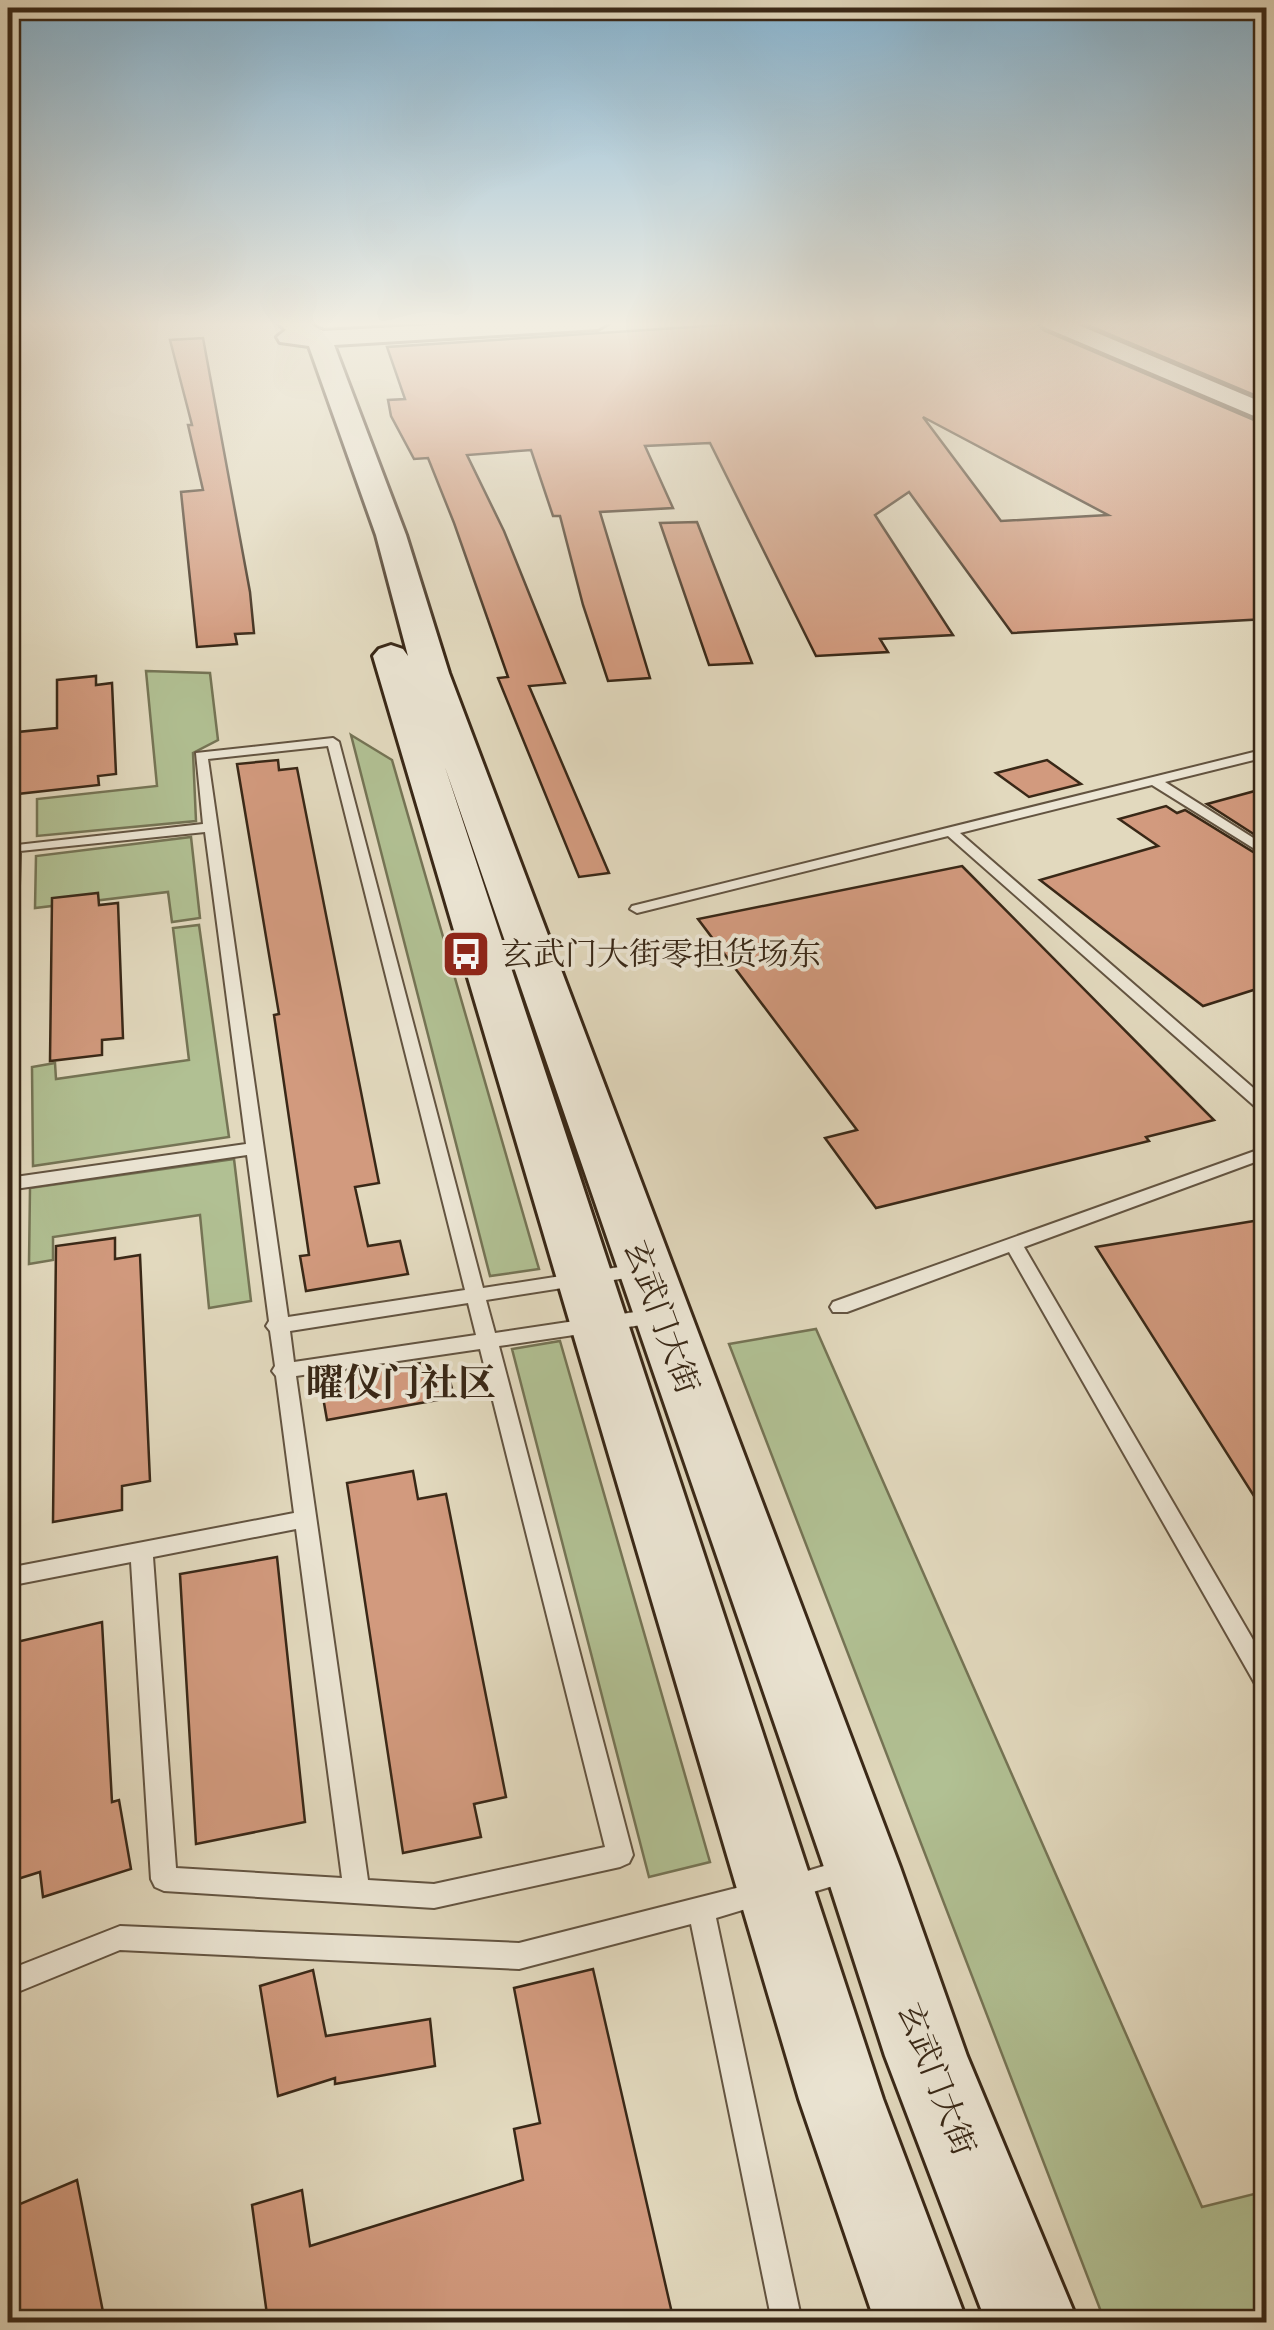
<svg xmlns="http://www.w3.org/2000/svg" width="1274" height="2330" viewBox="0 0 1274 2330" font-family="Cardo,'Noto Serif SC',serif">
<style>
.green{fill:#b1c093;stroke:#757455;stroke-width:2.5}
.building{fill:#d29a7e;stroke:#392817;stroke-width:2.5;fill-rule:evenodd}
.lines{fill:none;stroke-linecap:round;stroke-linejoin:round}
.lane-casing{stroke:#635441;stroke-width:4}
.secondary-casing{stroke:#392817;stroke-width:6}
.lane{fill:#ece6d5;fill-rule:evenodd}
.secondary{fill:#ece6d5;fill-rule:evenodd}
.labels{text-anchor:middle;stroke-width:8;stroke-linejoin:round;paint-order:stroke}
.poi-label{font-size:32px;fill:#392817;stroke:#ece6d5;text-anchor:start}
.street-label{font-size:32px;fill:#392817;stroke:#ece6d5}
.quarter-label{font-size:38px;font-weight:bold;fill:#392817;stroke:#ece6d5}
</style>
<rect width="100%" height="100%" fill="#e2d9be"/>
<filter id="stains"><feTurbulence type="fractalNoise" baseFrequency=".002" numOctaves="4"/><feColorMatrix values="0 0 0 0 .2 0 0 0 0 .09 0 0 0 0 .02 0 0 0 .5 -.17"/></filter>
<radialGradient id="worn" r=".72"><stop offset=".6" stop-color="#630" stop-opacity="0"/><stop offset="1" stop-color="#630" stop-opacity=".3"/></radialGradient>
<g class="green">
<path d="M146 671 210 673 218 740 193 753 196 821 37 836V799L157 786Z"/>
<path d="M351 735 392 760 539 1269 490 1276Z"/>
<path d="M191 837 200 918 172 922 168 892 35 908 36 856Z"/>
<path d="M199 925 229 1137 33 1166 32 1067 55 1063 56 1079 189 1060 173 928Z"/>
<path d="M234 1159 251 1301 209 1308 200 1215 53 1237V1260L29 1264 30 1188Z"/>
<path d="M816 1329 1202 2207 1266 2191V2322H1105L729 1344Z"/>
<path d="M560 1341 710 1862 649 1877 512 1349Z"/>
</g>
<g class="building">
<path d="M769 322H1036L1043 330 1266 425V619L1012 633 909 492 875 515 953 635 880 639 888 652 816 656 710 443 645 446 673 508 600 512 650 678 608 681 583 605 560 516H553L531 450 467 455 504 531 565 683 529 686 609 873 579 877 498 678 508 677 454 523 428 458 414 459 391 416 388 400 405 399 387 347ZM923 417 1108 515 1001 521Z"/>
<path d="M1080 322H1266V400Z"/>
<path d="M203 338 250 592 254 633 235 634 237 644 197 647 181 492 203 490 188 425H192L170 340Z"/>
<path d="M697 522 752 663 709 665 660 523Z"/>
<path d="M96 676V685L112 683 116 774 98 776 99 785 8 795V733L57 728V680Z"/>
<path d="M278 760 279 770 297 768 379 1183 355 1187 368 1246 400 1241 408 1274 306 1291 300 1256 309 1255 274 1015 279 1014 237 764Z"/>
<path d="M1047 760 1081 784 1029 797 996 773Z"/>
<path d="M1266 788V842L1207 804Z"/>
<path d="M1166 806 1177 813 1185 810 1266 860V986L1203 1006 1040 880 1158 846 1119 819Z"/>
<path d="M962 866 1173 1079 1214 1120 1146 1137 1149 1141 876 1208 825 1138 857 1130 698 919Z"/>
<path d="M98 893 99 905 118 903 123 1038 102 1040V1055L50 1061 52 898Z"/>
<path d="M1266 1219V1515L1096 1247Z"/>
<path d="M115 1238V1259L140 1255 150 1481 122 1486V1510L53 1522 56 1246Z"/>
<path d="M428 1362 431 1372 447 1369 454 1397 327 1420 320 1380Z"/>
<path d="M413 1471 418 1499 446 1494 506 1797 474 1804 481 1837 403 1853 347 1483Z"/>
<path d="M277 1557 305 1822 196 1844 180 1574Z"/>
<path d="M102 1622 112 1802 119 1800 131 1869 43 1897 40 1872 8 1882V1644Z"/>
<path d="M593 1969 674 2322H268L252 2205 302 2190 310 2246 523 2180 514 2129 540 2123 514 1988Z"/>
<path d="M313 1970 326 2036 430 2019 435 2066 335 2084V2078L278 2096 260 1986Z"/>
<path d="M77 2180 105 2322H8V2209Z"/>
</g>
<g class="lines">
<g class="lane-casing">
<g id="lane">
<path d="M333 738 339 742 483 1288 639 1264 648 1270 639 1276 486 1300 495 1333 655 1309 662 1311 665 1316 662 1321 655 1323 499 1346 633 1855 629 1863 620 1867 434 1908 164 1891 155 1887 151 1879 131 1562 8 1586V1568L294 1513 276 1376 272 1371 275 1366 270 1331 266 1326 269 1321 247 1155 8 1190V1178L246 1144 205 832 20 851 16 991 8 996V846L203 824 196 753ZM328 746 465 1290 288 1317 208 759ZM468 1303 476 1335 294 1362 290 1331ZM480 1349 605 1847 434 1884 368 1880 296 1376ZM296 1529 342 1878 176 1868 153 1557Z"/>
<path d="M1266 749V757L1165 782 1266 846V856L1152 785 960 833 1266 1099V1112L1260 1111 948 836 637 913 630 909 632 906Z"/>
<path d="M1266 1147V1158L1024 1247 1266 1662V1692L1258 1689 1009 1252 847 1312H833L830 1307 833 1302Z"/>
<path d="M847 1859 856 1863 860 1871 856 1879 790 1899 781 1895 777 1887 781 1879Z"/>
<path d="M760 1882 769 1886 773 1894 769 1902 716 1918 802 2322H772L691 1924 519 1969 120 1950 8 1996V1970L120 1926 519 1943Z"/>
</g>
</g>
<g class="secondary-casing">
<g id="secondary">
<path d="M277 322H306L323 331 488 322H610L598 329 334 345 406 535 449 673 900 1867 967 2056 1078 2322H986L885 2056 824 1867 445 767 883 2099 967 2322H875L799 2099 373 656 379 649 391 645 403 649 408 656 376 535 309 346 280 342 277 337 286 330Z"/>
<path d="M1040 322H1071L1266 404V421L1044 327Z"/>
</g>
</g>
<use href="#lane" class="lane"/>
<use href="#secondary" class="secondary"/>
</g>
<linearGradient id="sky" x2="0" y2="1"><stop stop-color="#87b6d4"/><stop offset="0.5" stop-color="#f2eee2"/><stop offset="1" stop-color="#f2eee2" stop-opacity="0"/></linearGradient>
<rect width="1274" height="648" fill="url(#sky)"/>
<defs>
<g id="bus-square" transform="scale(2.5)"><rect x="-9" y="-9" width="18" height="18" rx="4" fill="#8f2418" stroke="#ece6d5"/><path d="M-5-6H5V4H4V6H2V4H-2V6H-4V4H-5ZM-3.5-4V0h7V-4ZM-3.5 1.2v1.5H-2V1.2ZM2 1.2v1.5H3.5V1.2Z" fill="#fff"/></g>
</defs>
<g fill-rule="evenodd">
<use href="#bus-square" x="466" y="954"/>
</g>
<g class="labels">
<g class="poi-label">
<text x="501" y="965">玄武门大街零担货场东</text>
</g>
<g class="street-label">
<text transform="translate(662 1317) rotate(70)" y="11">玄武门大街</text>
<text transform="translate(937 2079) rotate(69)" y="11">玄武门大街</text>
</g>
<g class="quarter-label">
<text x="401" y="1396">曜仪门社区</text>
</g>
</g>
<rect width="1274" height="2330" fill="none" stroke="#e2d9be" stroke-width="40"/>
<rect x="10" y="10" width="1254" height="2310" fill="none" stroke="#392817" stroke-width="5"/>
<rect x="20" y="20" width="1234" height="2290" fill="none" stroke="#392817" stroke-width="2.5"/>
<rect width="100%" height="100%" filter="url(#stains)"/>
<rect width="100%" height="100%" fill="url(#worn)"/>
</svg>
